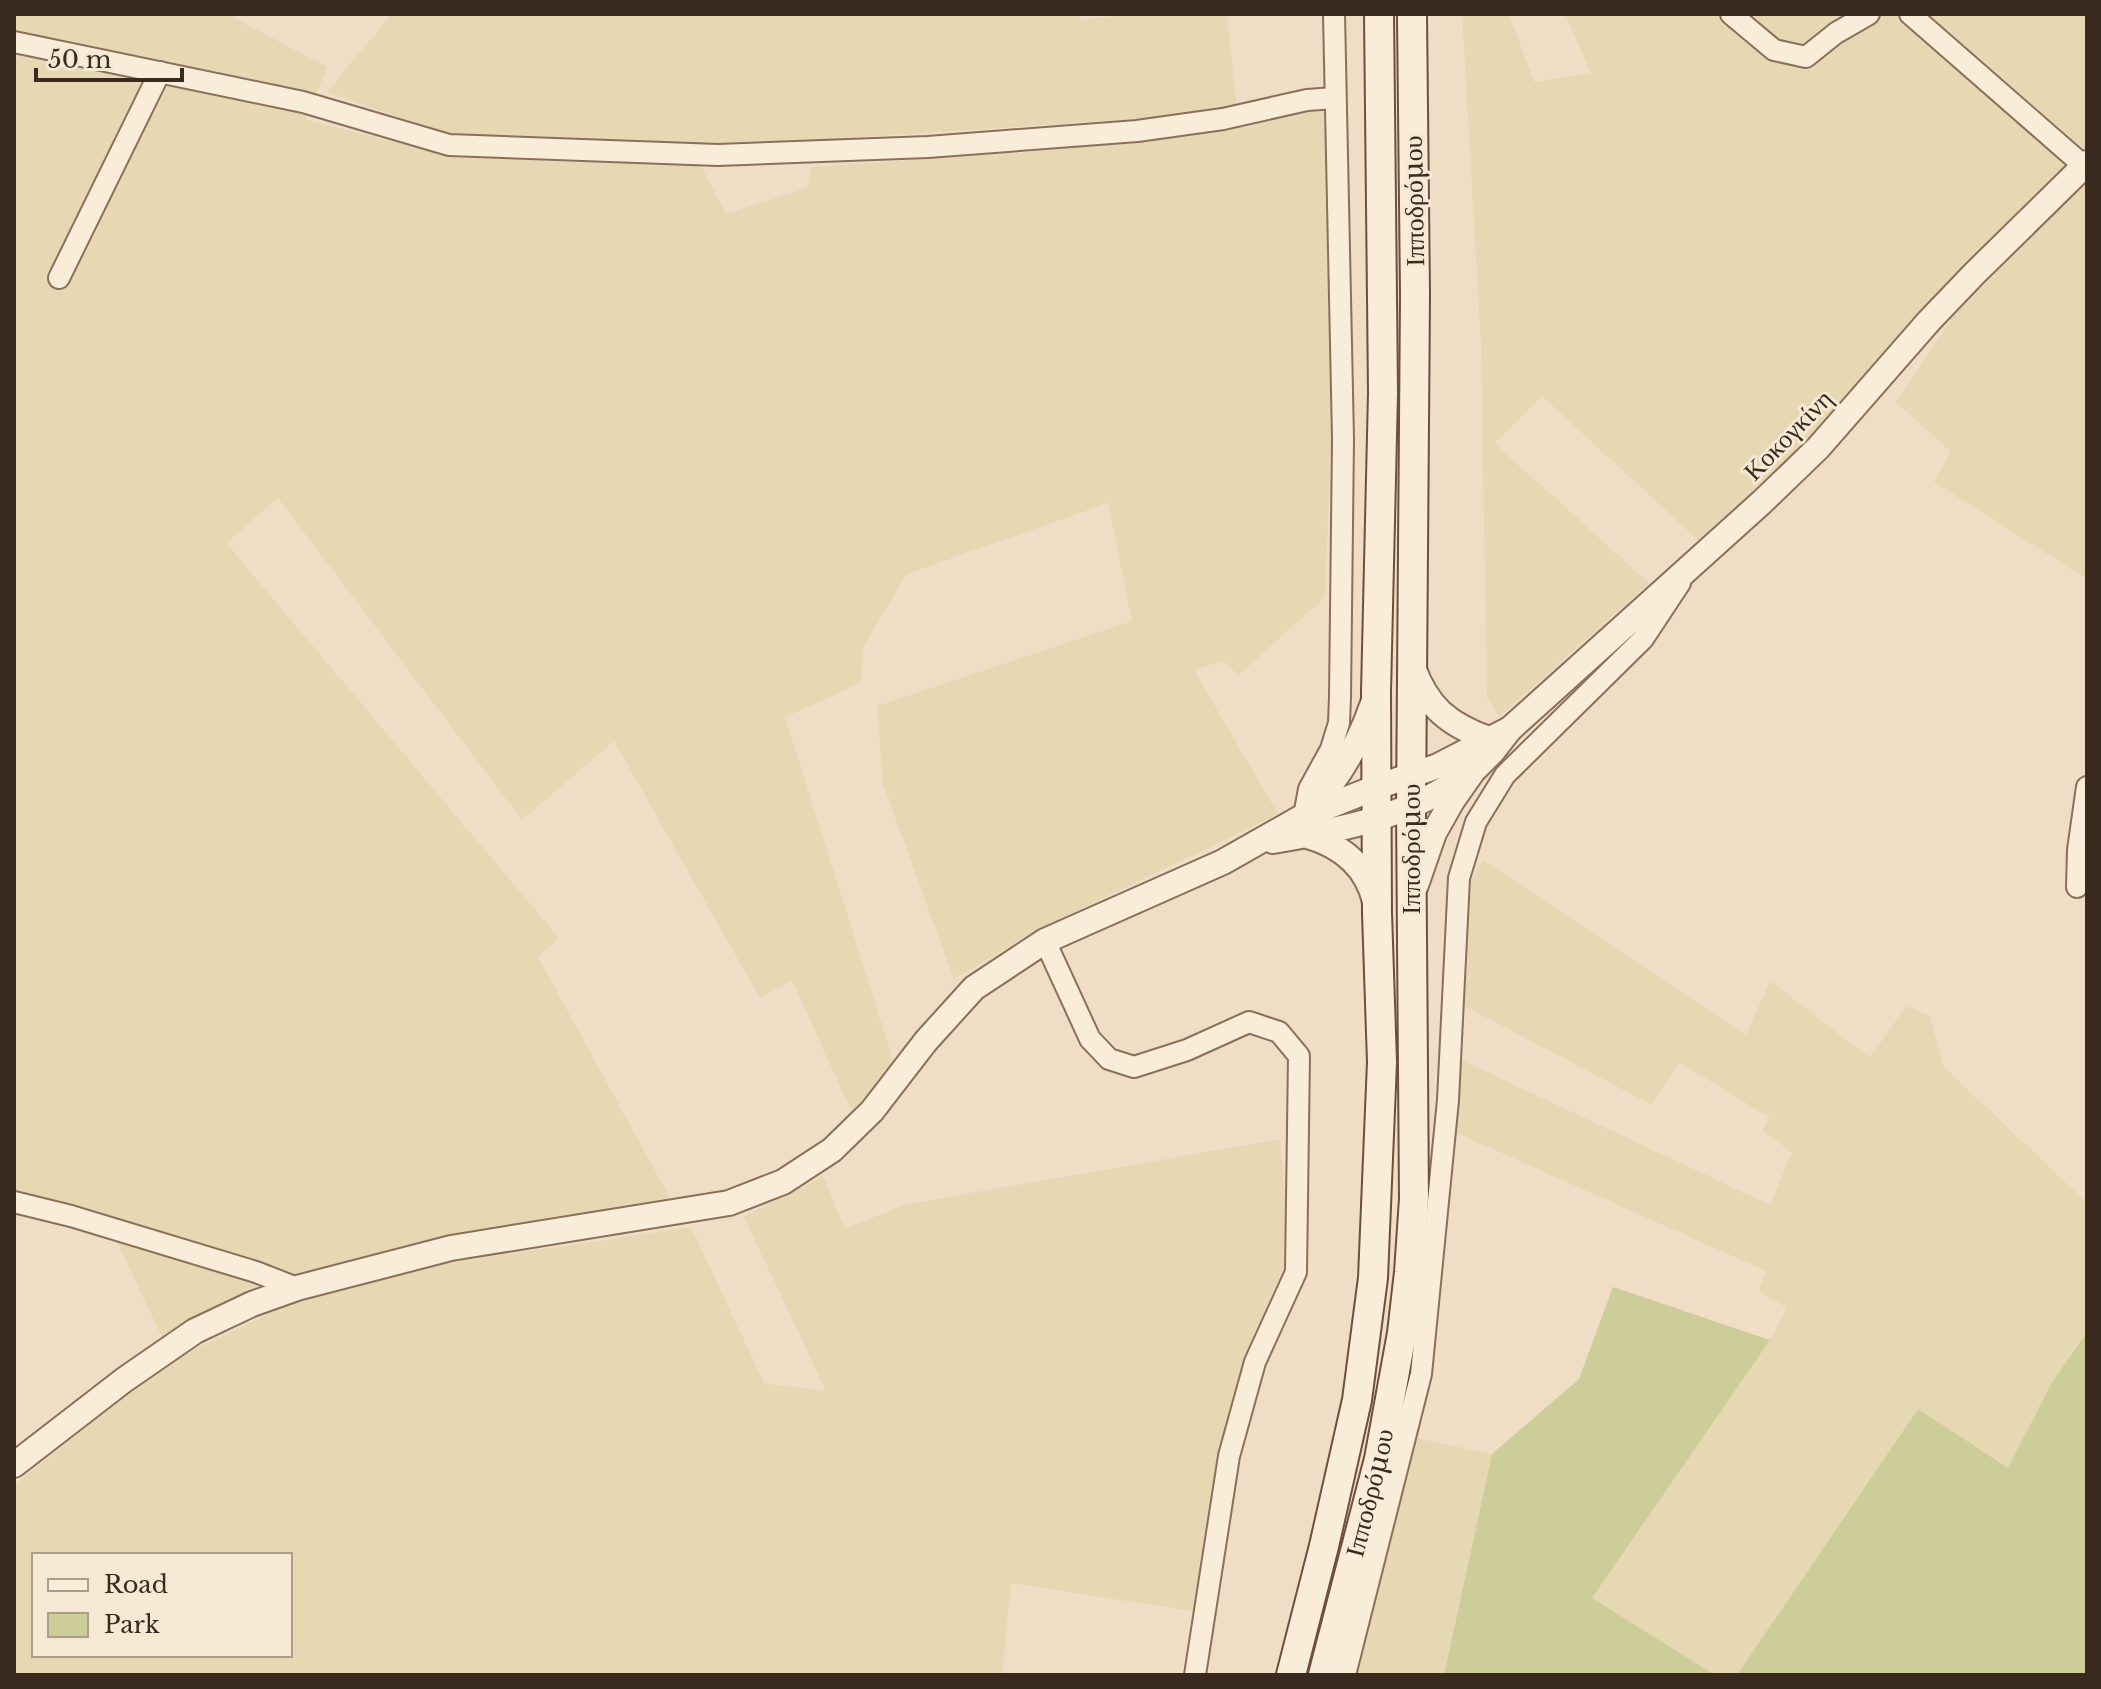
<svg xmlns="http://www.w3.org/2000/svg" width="2101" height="1689" viewBox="0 0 2101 1689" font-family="'Libre Baskerville',serif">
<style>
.farmland{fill:#e5d8b2;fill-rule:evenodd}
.green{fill:#cccd98}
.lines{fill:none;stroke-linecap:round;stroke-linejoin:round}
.minor-casing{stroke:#8a6f5a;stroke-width:24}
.tertiary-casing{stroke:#8a6f5a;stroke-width:28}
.secondary-casing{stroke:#6c503d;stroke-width:32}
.minor{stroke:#f9ecd8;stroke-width:20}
.tertiary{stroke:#f9ecd8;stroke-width:24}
.secondary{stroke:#f9ecd8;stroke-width:28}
.labels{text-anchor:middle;stroke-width:6;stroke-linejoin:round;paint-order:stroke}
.street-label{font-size:26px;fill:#3a291f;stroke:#f6e9d4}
</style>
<rect width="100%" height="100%" fill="#efdec5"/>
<g class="farmland">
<path d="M14 14H227L327 67 306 120 443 154 556 162 700 164 726 214 807 188 812 167 1042 151 1248 127 1299 110 1324 109 1331 439 1325 597 1239 675 1222 661 1194 670 1278 814 1043 927 954 979 883 784 877 706 1132 621 1108 503 907 574 863 647 861 683 785 717 894 1063 852 1113 792 980 760 998 614 741 522 820 278 498 226 543 559 938 538 957 670 1198 427 1244 260 1287 163 1339 103 1212 14 1189Z"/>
<path d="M392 14H1078L1080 20 1132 14H1227L1237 110 1212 114 798 141 700 144 450 135 327 92Z"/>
<path d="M1462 14H1509L1534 82 1591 73 1565 14H2087V146L1913 325 1822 427 1723 523 1698 540 1542 396 1494 443 1649 583 1499 717 1487 697 1481 344Z"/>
<path d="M2087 178V579L1934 482 1951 452 1896 402 1952 318Z"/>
<path d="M1483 860 1746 1035 1770 981 1870 1058 1906 1006 1930 1016 1943 1066 2087 1203V1332L2051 1384 2008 1468 1917 1410 1737 1675H1715L1592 1598 1770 1340 1787 1308 1759 1291 1766 1271 1457 1133 1459 1059 1770 1205 1792 1152 1762 1131 1769 1117 1679 1062 1652 1105 1463 1005V950L1470 883Z"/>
<path d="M1280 1139 1287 1220 1284 1266 1243 1359 1234 1401 1197 1612 1011 1583 1002 1675H14V1485L135 1388 179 1357 292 1303 437 1265 691 1227 764 1383 826 1391 744 1217 823 1176 845 1229 908 1204ZM34 1555H290V1655H34Z"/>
<path d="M1411 1437 1492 1454 1444 1675H1358Z"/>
</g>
<g class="green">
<path d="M1613 1287 1770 1340 1592 1598 1715 1675H1444L1492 1454 1579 1379Z"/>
<path d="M2087 1332V1675H1737L1918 1409 2008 1468 2051 1384Z"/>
</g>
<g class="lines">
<g class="minor-casing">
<g id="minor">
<path d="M1731 14 1774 50 1806 57 1836 33 1869 14"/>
<path d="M1910 14 2084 166"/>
<path d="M14 42 303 102 449 145 718 155 928 147 1137 131 1223 119 1307 100 1335 98"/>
<path d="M59 278 160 72"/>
<path d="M1304 816 1309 789 1331 749 1339 723 1340 697 1343 439 1334 14"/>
<path d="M2077 887 2078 850 2087 787"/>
<path d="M1045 941 1090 1039 1109 1059 1134 1067 1187 1050 1249 1022 1279 1032 1299 1056 1296 1272 1255 1362 1229 1456 1195 1675"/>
<path d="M14 1202 71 1216 256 1272 297 1288"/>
<path d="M1345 1675 1421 1374 1448 1100 1459 878 1476 822 1505 775 1643 639 1680 583"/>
</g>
</g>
<g class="tertiary-casing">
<g id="tertiary">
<path d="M1413 667C1427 707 1449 725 1489 739"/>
<path d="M1309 811C1338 779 1359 745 1373 703"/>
<path d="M1308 836C1342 846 1367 866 1375 902"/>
<path d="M1273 841C1345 829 1403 818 1464 777"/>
<path d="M1416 885 1434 833 1452 801 1473 771 1493 751 1510 729 1762 502 1818 448 1929 321 1974 274 2087 163"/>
<path d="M14 1465 124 1380 195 1331 252 1304 297 1288 451 1248 729 1203 783 1182 832 1150 872 1111 926 1041 974 988 1045 941 1223 862 1304 816 1377 787 1438 766 1510 729"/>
</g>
</g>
<g class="secondary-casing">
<g id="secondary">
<path d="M1291 1675 1324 1546 1357 1400 1373 1278 1382 1062 1377 913 1376 692 1383 393 1379 14"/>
<path id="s1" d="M1323 1675 1379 1459 1402 1333 1409 1272 1414 1199 1411 807 1415 295 1412 14"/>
</g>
</g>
<use href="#minor" class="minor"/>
<use href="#tertiary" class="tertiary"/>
<use href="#secondary" class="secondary"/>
</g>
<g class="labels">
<g class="street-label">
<text transform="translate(1414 201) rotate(-91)" y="9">Ιπποδρόμου</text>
<text transform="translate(1788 435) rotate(-46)" y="9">Κοκογκίνη</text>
<text transform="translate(1411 849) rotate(-90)" y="9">Ιπποδρόμου</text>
<text dy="9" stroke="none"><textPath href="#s1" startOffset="188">Ιπποδρόμου</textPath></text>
</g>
</g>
<rect width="2101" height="1689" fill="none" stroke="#3a291f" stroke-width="32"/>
<rect x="32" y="1553" width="260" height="104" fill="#f6e9d4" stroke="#ab9c8c" stroke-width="2"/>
<rect x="48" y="1579" width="40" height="12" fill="#f9ecd8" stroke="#ab9c8c" stroke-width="2"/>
<text x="104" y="1593" font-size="24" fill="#3a291f">Road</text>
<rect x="48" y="1613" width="40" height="24" fill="#cccd98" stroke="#ab9c8c" stroke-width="2"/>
<text x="104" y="1633" font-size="24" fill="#3a291f">Park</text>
<path d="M36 68v12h146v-12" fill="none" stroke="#3a291f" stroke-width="4"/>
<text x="48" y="68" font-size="24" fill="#3a291f" stroke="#f6e9d4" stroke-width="6" paint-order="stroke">50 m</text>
</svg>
